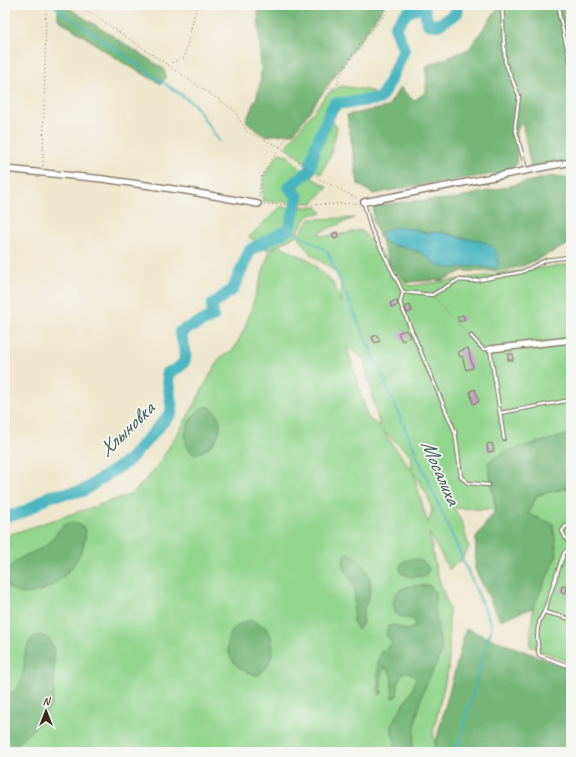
<svg xmlns="http://www.w3.org/2000/svg" width="576" height="757" viewBox="0 0 576 757" font-family="Caveat,sans-serif">
<style>
.green{fill:#92d58d;stroke:#668056;fill-rule:evenodd}
.forest{fill:#75b678;stroke:#58704b;fill-rule:evenodd}
.water{fill:#46b5c0;stroke:#40706f}
.lines{fill:none;stroke-linecap:round;stroke-linejoin:round}
.stream{stroke:#46b5c0;stroke-width:2}
.river{stroke:#46b5c0;stroke-width:12}
.building{fill:#c39cc4}
.lane-casing{stroke:#7a6c5b;stroke-width:4.5}
.street-casing{stroke:#7a6c5b;stroke-width:8}
.path{stroke:#7a6c5b;stroke-width:1;stroke-dasharray:1 3;stroke-linecap:butt}
.lane{stroke:#fff;stroke-width:2.5}
.street{stroke:#fff;stroke-width:5.5}
.labels{text-anchor:middle;stroke-width:3.5;stroke-linejoin:round;paint-order:stroke}
.water-label{font-size:21px;font-style:italic;fill:#3f5b57;stroke:#f6f6f2}
</style>
<rect width="100%" height="100%" fill="#f6f6f2"/>
<filter id="ink" filterUnits="userSpaceOnUse"><feTurbulence type="fractalNoise" baseFrequency=".025" numOctaves="2"/><feDisplacementMap in="SourceGraphic" scale="8" xChannelSelector="R" yChannelSelector="G"/><feConvolveMatrix kernelMatrix="1 2 1 2 8 2 1 2 1" color-interpolation-filters="sRGB"/></filter>
<filter id="wash" filterUnits="userSpaceOnUse"><feTurbulence type="fractalNoise" baseFrequency=".012" numOctaves="4" result="noise"/><feDisplacementMap in="SourceGraphic" scale="16" xChannelSelector="R" yChannelSelector="G"/><feGaussianBlur stdDeviation="0.9" result="paint"/><feColorMatrix in="noise" values="0 0 0 0 0 0 0 0 0 0 0 0 0 0 0 0 0 1.4 0 .05"/><feComposite in="paint" operator="in"/></filter>
<g filter="url(#wash)">
<rect width="100%" height="100%" fill="#eee6cd"/>
<g class="green">
<path d="M561 5H571V41Z"/>
<path d="M342 86 372 91 376 102 339 109 332 120 337 128 331 154 321 174 286 147 327 94Z"/>
<path d="M279 153 287 155 306 174 327 187 313 203 262 201 264 176Z"/>
<path d="M280 207H317L322 213 309 215 294 237 278 245 309 260 334 284 341 303C344 269 333 272 311 254 306 249 302 241 298 236L310 219 354 218 320 232 319 235 333 236 361 230 410 286 571 264V436L567 435 488 462 496 510 456 508 446 493 463 525 469 548 460 561 449 569 429 533 436 570 449 609V666L433 732 436 752H5V536L132 494 156 468 184 423 219 359 234 349 245 328 269 253 277 246 268 250 249 237ZM347 347 363 358 380 427 368 418ZM382 430 411 455 412 470 411 469ZM413 472 428 496 432 510 428 524Z"/>
<path d="M571 487V663L530 646 533 608 557 554 528 514 537 495Z"/>
</g>
<g class="forest">
<path d="M58 5H64L164 69 166 77 161 84 122 62 58 19Z"/>
<path d="M258 5H385L294 133 264 136 246 121 257 96 261 79Z"/>
<path d="M500 5H561C576 52 571 111 571 160L549 170 531 168 522 121 517 131 516 165 507 172 403 188 374 194 358 184 347 115 388 107 400 87 414 101 426 92 427 66 469 49Z"/>
<path d="M552 176 565 177 571 181V243L523 266 501 271H462L443 280 408 282 392 268 373 221 374 206 410 201 453 199ZM413 229 426 233 441 232 462 238 478 240 494 268 476 266 452 268 435 264 421 252 389 244Z"/>
<path d="M207 406C232 418 218 451 193 454 176 440 190 412 207 406Z"/>
<path d="M567 435 571 436V487L537 495 528 514 553 524 557 554 533 608 500 620 475 569 476 538 496 509 488 462 509 450Z"/>
<path d="M69 523H78L85 529C90 562 39 610 9 588L5 577C12 555 33 556 48 544 56 537 58 526 69 523Z"/>
<path d="M349 553C362 562 373 575 370 592 369 598 366 604 364 609 362 617 365 624 358 630L353 621C353 610 357 597 353 585 349 574 341 569 344 555Z"/>
<path d="M410 559C421 559 424 560 429 569L425 576 412 577 401 573 400 566 404 561Z"/>
<path d="M429 585 435 591 436 619 442 651 423 692 416 719 412 752H394L395 742 392 732V723L412 691 416 678 409 672H404L399 679 397 696 393 698 391 675 387 668H383L381 676 382 694 380 695C377 687 376 658 382 651 386 648 390 647 392 643L386 634 388 626 393 625 407 630 416 626 414 620 396 615C387 586 407 586 429 585Z"/>
<path d="M252 620 268 629C276 645 274 664 258 675 223 671 215 627 252 620Z"/>
<path d="M466 629 571 669V752H433Z"/>
<path d="M36 635 46 637C48 639 50 641 52 644 55 653 55 694 52 703 47 715 17 749 5 751V698C10 694 16 690 19 685 29 669 18 649 36 635Z"/>
</g>
<path class="water" d="M394 227 413 229 426 233 441 232 462 238 478 240 487 243 495 249 499 265C493 271 483 266 476 266 464 266 453 270 442 267 433 264 429 257 421 253 410 246 395 248 383 241L381 232Z"/>
<g class="lines">
<g class="stream">
<path d="M55 7 194 104 220 142"/>
<path d="M289 229 327 251 492 626 456 752"/>
</g>
<path class="river" d="M5 517 24 512 50 496 83 491 128 461 172 412 167 373C192 364 186 355 180 332L213 316 212 305 233 289 250 250 289 229 298 197 289 187 309 171 316 145 334 104 379 99 386 89 404 50 395 27 407 13 422 5C427 11 425 17 428 24L438 25 457 13 456 5"/>
</g>
<g id="blocks">
<g class="building">
<path d="M337 232 339 237 334 239 332 234Z"/>
<path d="M396 300 398 305 392 308 390 303Z"/>
<path d="M410 305 412 311 407 313 405 307Z"/>
<path d="M463 315 465 319 459 322 457 317Z"/>
<path d="M406 330 410 337 402 341 398 333Z"/>
<path d="M377 335 380 341 375 343 372 337Z"/>
<path d="M468 348 473 368 466 370 462 356 460 357 458 352Z"/>
<rect x="508" y="354" width="5" height="6"/>
<path d="M475 389 479 402 473 404 470 391Z"/>
<path d="M492 443 494 451 488 452 487 444Z"/>
<path d="M562 586 567 587 566 593 561 592Z"/>
</g>
</g>
</g>
<g filter="url(#ink)">
<use href="#blocks" fill-opacity="0" stroke="#7a6c5b" stroke-width="1"/>
<g class="lines">
<g class="lane-casing">
<g id="lane">
<path d="M502 5 505 62 519 96 515 127 526 170"/>
<path d="M560 5 559 14 571 65"/>
<path d="M364 203 371 229 403 292 432 295 458 280 474 281 522 272 546 260 569 257"/>
<path d="M403 292 400 303 455 432 461 477 468 483 489 485"/>
<path d="M471 336 483 349H490L504 439"/>
<path d="M500 413 571 400"/>
<path d="M571 525 566 526 562 531 571 548"/>
<path d="M569 548 564 553 544 612 571 619"/>
<path d="M544 612C535 626 537 640 539 655L571 667"/>
</g>
</g>
<g class="street-casing">
<g id="street">
<path d="M5 169 103 179 187 191 258 204"/>
<path d="M364 202 571 162"/>
<path d="M490 349 571 340"/>
</g>
</g>
<g class="path">
<path d="M79 5 234 110 247 132 280 147 320 179 358 199"/>
<path d="M168 64 184 58 197 5"/>
<path d="M43 166 46 5"/>
<path d="M259 197 262 175 280 147 320 95 329 88H336C342 62 376 25 394 5"/>
<path d="M264 204 290 205"/>
<path d="M312 205 357 203"/>
<path d="M435 298 468 334"/>
</g>
<use href="#lane" class="lane"/>
<use href="#street" class="street"/>
</g>
</g>
<g class="labels">
<g class="water-label">
<text transform="translate(126 429) rotate(-44)" y="7">Хлыновка</text>
<text transform="translate(441 472) rotate(66)" y="7">Мосалиха</text>
</g>
</g>
<rect width="576" height="757" fill="none" stroke="#f6f6f2" stroke-width="20"/>
<g transform="translate(46 711)" stroke="#f6f6f2" stroke-width="3" paint-order="stroke">
<path d="M0-3L7 15L0 10L-7 15Z" fill="#3b2a1e"/>
<text y="-6" font-size="11" font-weight="bold" text-anchor="middle" fill="#3b2a1e">N</text>
</g>
</svg>
